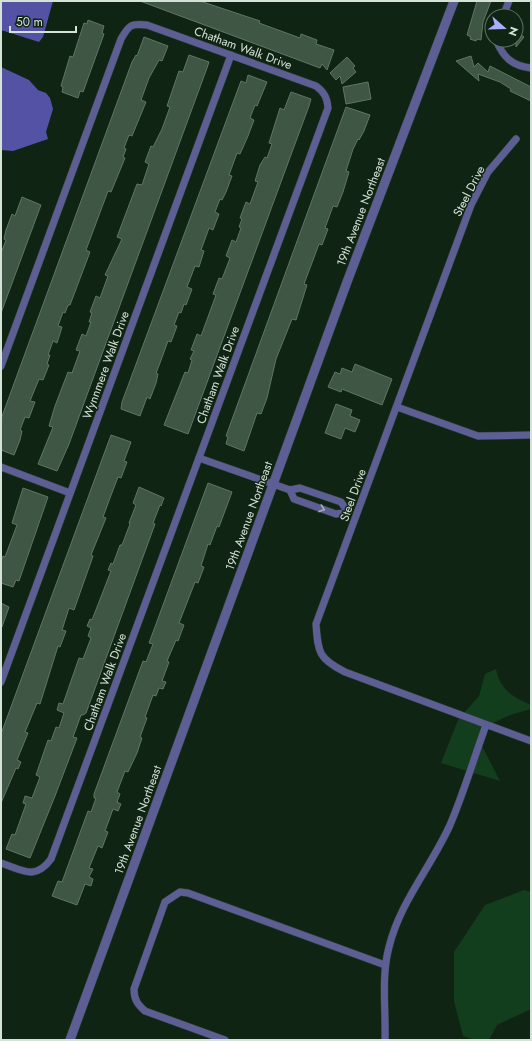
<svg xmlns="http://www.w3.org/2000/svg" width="532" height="1041" viewBox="0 0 532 1041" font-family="Jost,sans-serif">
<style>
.green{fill:#123e1e}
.water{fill:#5352a4}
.building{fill:#405644;stroke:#5f7662}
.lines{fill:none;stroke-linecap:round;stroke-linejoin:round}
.minor-casing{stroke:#2c3f2f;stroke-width:8}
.tertiary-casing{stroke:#2c3f2f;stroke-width:10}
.minor{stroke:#5c5e94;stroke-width:7}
.tertiary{stroke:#5c5e94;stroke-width:9}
.oneway{stroke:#a5adbc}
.labels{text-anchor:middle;stroke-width:3;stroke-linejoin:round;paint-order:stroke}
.street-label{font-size:12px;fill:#d5e2d7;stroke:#102414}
</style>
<rect width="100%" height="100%" fill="#102414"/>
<g class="green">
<path d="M496 669C500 690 513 697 531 705V709L510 715 487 726 481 744 500 781 441 763 458 720 479 696 485 674Z"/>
<path d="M524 890 531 892V1009L497 1025 489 1040H475L463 1036 454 1001V952L485 905Z"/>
</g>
<g class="water">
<path d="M1 1H53L43 37 39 42 1 30Z"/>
<path d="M1 67 29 80 38 90 46 93 50 98 53 109 46 132 48 139 13 151 1 150Z"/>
</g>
<g class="building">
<path d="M140 1H200L260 21 259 23 300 38 301 34 317 40 316 44 334 50 327 70 322 64 320 68Z"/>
<path d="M477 1H491L483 22 481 40 477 39 476 41 470 39 471 37 467 35Z"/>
<path d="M88 20 104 26 102 33 104 34 83 92 80 91 78 98 62 92 63 87 61 86 70 56 73 57 84 23 87 24Z"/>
<path d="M516 31 524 37 516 47Z"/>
<path d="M144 37 168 46 162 61 159 60 149 78 141 100 146 102 132 136 129 135 124 148 126 149 123 157 125 158 111 192 108 191 86 250 90 252 70 305H68L65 313 63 312 58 326 62 327 57 343 53 341 48 355H50L47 364 49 365 43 380 39 379 30 401 35 402 29 418 25 417 20 430 22 431 20 440 14 455 1 450V419L132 62 136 55 137 56Z"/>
<path d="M189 55 209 62 207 68 69 444 57 471 38 464 53 427 49 426 55 406 68 372 72 373 80 351 76 350 82 334 86 336 91 322H89L92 313 90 312 96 296 100 298 108 276 105 275 122 239 117 237 137 184 142 185 149 164 145 162 151 146 153 147 162 129 170 107 167 106 179 71 183 72Z"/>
<path d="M471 56 474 67 478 63 488 72 490 66 531 87V101L510 91 511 89 500 82 478 74 479 81 456 61Z"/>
<path d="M347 57 355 66 353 68 356 72 342 84 340 76 336 80 330 73Z"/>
<path d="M248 75 267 82 257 106 255 105 250 118 254 120 248 136 240 154 237 153 229 175 232 176 226 192 222 200 220 199 215 212 219 214 213 230 209 228 201 250 204 251 199 267 195 266 187 287 192 289 186 305 184 304 181 313 179 312 174 325 177 326 171 342 168 341 160 363 156 373 158 374 156 383 150 399 147 397 140 416 121 409 122 402 241 81 246 83Z"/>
<path d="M368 82 371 99 346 104 343 87Z"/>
<path d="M291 92 311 99 309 106 188 434 164 425 185 372 188 373 192 360 190 359 194 351 191 350 197 334 201 336 216 295 213 294 219 278 222 279 230 258 226 256 232 240 236 242 241 228 239 227 242 219 240 218 246 202 250 204 258 182 255 181 260 165 265 157 267 158 272 144 269 143 280 108 284 110Z"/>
<path d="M346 107 370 115 364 131 359 140 358 139 353 149 346 171 349 172 343 192 337 207 333 206 325 228 328 229 322 245 319 244 304 284 307 285 296 320 292 319 276 359 267 398 261 414 257 413 244 451 226 444 228 437 226 436Z"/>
<path d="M22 197 41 205 1 313V253L6 240 4 239 6 230 12 214 15 216Z"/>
<path d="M355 364 392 379 382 405 342 389 341 392 328 387 335 372 340 374 342 368 352 372Z"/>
<path d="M336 404 352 410 350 416 360 420 355 432 345 428 341 439 325 433Z"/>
<path d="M111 435 131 442 124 461 127 462 121 478 118 477 110 498 103 517 106 518 91 555 93 556 74 610 69 608 62 630 66 631 60 647 58 646 40 704 37 703 25 732 28 733 17 760 21 762 18 769 16 768 1 803V734Z"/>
<path d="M208 483 232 492 219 527 217 526 210 545 208 544 201 566 204 567 198 583 195 582 179 623 184 625 178 641 176 640 167 661 169 662 162 681 166 682 163 689 159 688 156 696 153 695 145 717 147 718 140 737 142 738 137 753 128 772 125 771 117 792 120 794 117 802 121 804 118 811 113 809 105 831 108 832 102 848 98 846 89 868 93 869 89 877 93 879 91 886 85 884 77 905 52 896 58 881 62 882 88 811 91 812 96 798H94V794L143 661 146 662 153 644 149 643Z"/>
<path d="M139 487 164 498 161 506 160 505 153 523 155 524 86 713 83 715H81L73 737 77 738 55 796 30 858 6 849 12 834 15 835 26 804 23 803 25 796 32 798 40 777 36 775 48 740 51 741 56 727 59 728 64 713 57 710 59 703 63 704 79 658 83 659 91 638 88 636 91 628 87 626 90 619 92 620 111 571 108 570 111 563 113 564 120 545H122L130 524 129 523 136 505 133 503Z"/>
<path d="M23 488 48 497 19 581 16 580 13 587 1 583V561L3 556 5 557 17 525 12 523Z"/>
<path d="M1 603 9 607 2 627H1Z"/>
</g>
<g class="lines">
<g class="minor-casing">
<g id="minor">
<path d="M503 16 509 1"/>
<path d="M496 40C503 57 512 66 531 68"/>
<path d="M516 139 488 172 471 205 316 624C318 653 319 659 345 672L531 741"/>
<path d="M1 366 121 39C129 25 131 23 147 25L316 86C324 92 327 97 328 108L51 859C35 881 22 870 1 863"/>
<path d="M397 407 478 436 531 435"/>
<path d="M199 458 290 490 300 488 341 502 348 512 336 514 294 499 290 490"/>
<path d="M1 467 70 493"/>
<path d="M1 682 231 55"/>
<path d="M225 1040 145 1011C137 1004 134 999 134 989L165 902 180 892 188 893 385 965"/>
<path d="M385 1040C386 1009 381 977 389 947 400 902 431 867 450 825 464 792 474 758 486 725"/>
</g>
</g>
<g class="tertiary-casing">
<path id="tertiary" d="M70 1040 347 282 454 1"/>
</g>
<use href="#minor" class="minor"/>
<use href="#tertiary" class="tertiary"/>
</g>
<defs><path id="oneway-chevron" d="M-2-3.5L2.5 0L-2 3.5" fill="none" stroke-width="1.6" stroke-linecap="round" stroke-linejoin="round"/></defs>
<use class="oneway" href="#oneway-chevron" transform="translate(322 509) rotate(20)"/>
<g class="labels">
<g class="street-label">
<text transform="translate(243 48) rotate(20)" y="4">Chatham Walk Drive</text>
<text transform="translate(469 191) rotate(-63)" y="4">Steel Drive</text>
<text transform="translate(361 212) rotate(-69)" y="4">19th Avenue Northeast</text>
<text transform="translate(106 365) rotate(-70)" y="4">Wynnmere Walk Drive</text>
<text transform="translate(218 375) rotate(-70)" y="4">Chatham Walk Drive</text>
<text transform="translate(353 495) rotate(-70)" y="4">Steel Drive</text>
<text transform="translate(249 516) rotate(-70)" y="4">19th Avenue Northeast</text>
<text transform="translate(105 682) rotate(-70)" y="4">Chatham Walk Drive</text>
<text transform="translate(138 820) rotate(-70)" y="4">19th Avenue Northeast</text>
</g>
</g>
<rect width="532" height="1041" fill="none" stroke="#d5e2d7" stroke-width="4"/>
<g transform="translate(504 28) rotate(110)"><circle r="19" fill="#102414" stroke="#5f7062"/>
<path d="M0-3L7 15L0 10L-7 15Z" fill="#abaffb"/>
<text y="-6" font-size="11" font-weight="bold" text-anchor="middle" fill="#d5e2d7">N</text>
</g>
<path d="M10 26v6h66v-6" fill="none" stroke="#d5e2d7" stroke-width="2"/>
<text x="16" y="26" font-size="12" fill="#d5e2d7" stroke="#102414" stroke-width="3" paint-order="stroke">50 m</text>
</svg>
